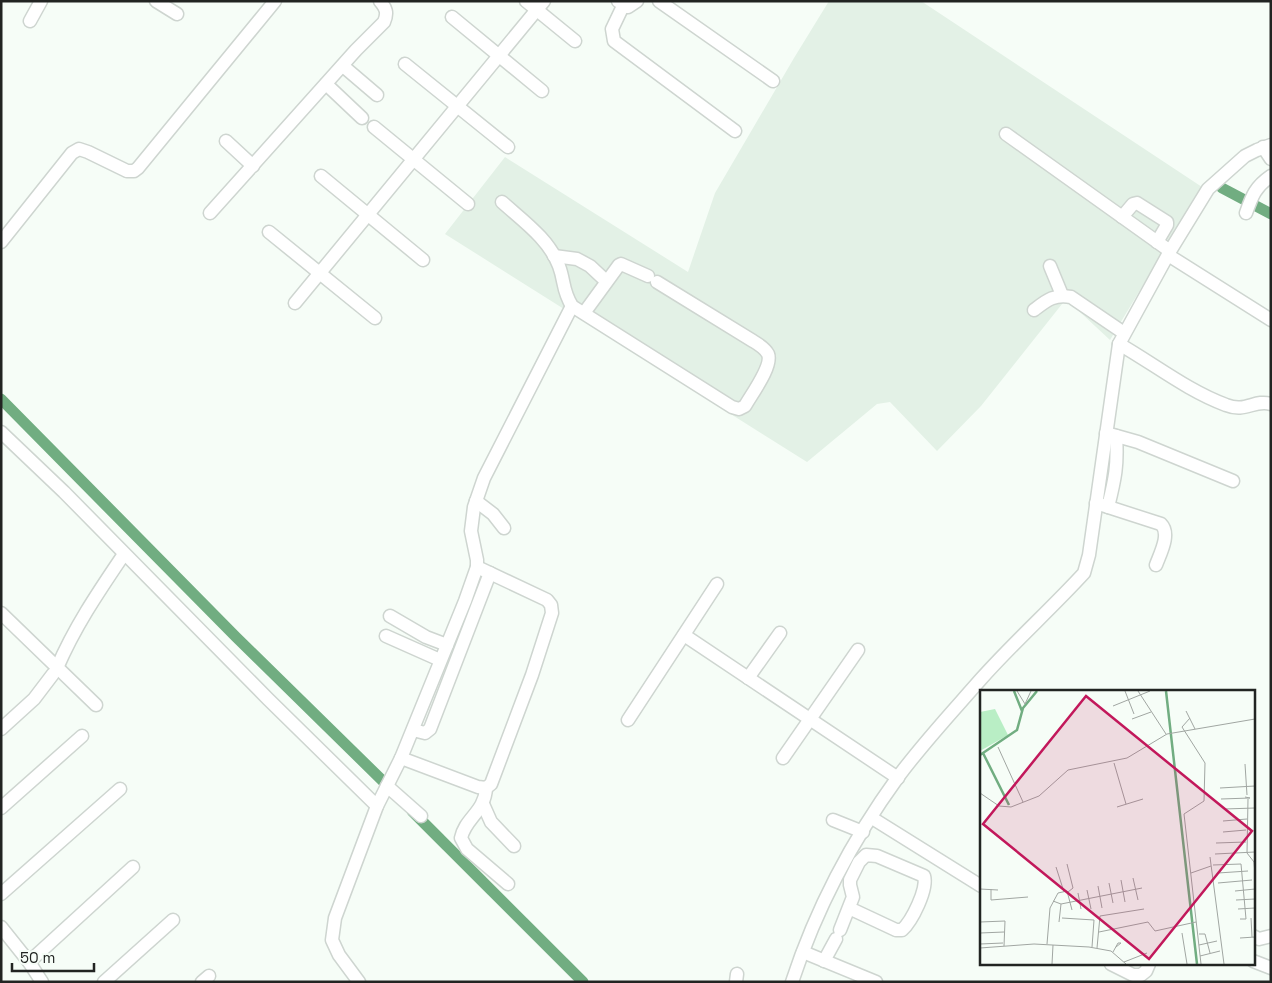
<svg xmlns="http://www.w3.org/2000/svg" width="1272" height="983" viewBox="0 0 1272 983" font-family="'Space Grotesk',sans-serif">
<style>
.built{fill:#e3f1e6}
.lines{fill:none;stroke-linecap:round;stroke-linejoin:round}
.canal{stroke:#71ad81;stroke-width:11}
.minor-casing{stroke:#ced5d0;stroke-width:15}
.minor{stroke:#fff;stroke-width:12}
.inset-river{fill:none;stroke:#71ad81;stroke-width:2.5}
.inset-road{fill:none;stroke:#a1a6a2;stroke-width:1}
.view{fill:#c2185b;fill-opacity:0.15;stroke:#c2185b;stroke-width:2.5}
.inset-edge{fill:none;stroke:#222422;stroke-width:2.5}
</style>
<rect width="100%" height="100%" fill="#f6fdf7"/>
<path class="built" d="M829 1H921L1202 187 1110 340 1066 299 981 406 937 451 890 402 877 404 807 462 445 234 505 157 688 272 715 193 794 58Z"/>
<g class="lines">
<g class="canal">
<path d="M1222 188 1271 214"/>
<path d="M1 399 236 637 392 790"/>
<path d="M412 811 583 982"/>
</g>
<g class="minor-casing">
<g id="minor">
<path d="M156 1 177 14"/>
<path d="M526 1 575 41"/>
<path d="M618 1 628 7 637 1"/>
<path d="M659 1 773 81"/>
<path d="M623 6 612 29 614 41 735 131"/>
<path d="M452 17 542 91"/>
<path d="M30 21 41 1"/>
<path d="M405 64 508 147"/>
<path d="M343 66 377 95"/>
<path d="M326 84 362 118"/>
<path d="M374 127 468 204"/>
<path d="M1006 134 1170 251"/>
<path d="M226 141 253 166"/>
<path d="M1263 147 1271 159"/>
<path d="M321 176 423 260"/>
<path d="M502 202C523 221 549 239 559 266 565 282 562 290 572 306L732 407 739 409 745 406C751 395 773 366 768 354 765 348 758 344 753 341L657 282"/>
<path d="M210 213 356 50 384 22C388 13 386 8 380 1"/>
<path d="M1246 213C1252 196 1255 187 1271 176"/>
<path d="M1122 217 1133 204 1137 203 1167 222V225L1157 242"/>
<path d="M269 232 375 318"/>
<path d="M1 242 72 153 79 149 88 152 127 171H134L138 168 275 1"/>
<path d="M1168 255 1271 320"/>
<path d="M554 256 577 259 590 266 606 281"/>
<path d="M1050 266 1062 295"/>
<path d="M295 303 544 1"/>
<path d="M1034 310C1047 300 1054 294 1071 297L1124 333"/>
<path d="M584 313 619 265 621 264 648 276"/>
<path d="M1119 344C1154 364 1188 391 1226 405 1246 413 1254 399 1271 404"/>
<path d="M1 432 64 492 268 699 377 806"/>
<path d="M1106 433 1138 442 1233 481"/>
<path d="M476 501 493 514 504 528"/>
<path d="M1096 503 1161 524C1171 534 1160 554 1156 565"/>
<path d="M1108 507C1115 479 1118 465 1116 436"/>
<path d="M1 613 96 705"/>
<path d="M390 616 426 637 447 645"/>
<path d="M684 635 898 778"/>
<path d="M386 636 440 660"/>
<path d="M57 668C75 626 99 591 124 554"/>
<path d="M748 678 780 633"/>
<path d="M628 720 717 584"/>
<path d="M1 729 34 699 53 674"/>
<path d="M413 730 425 733 430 729 490 573"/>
<path d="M401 758 478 787 486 788 491 784 532 675 552 613 551 605 547 600 477 567"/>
<path d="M783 758 858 650"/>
<path d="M387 786 421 816"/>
<path d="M486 788C485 812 465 818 461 838L467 849 508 884"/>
<path d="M483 804 491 822 514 846"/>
<path d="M1 808 82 736"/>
<path d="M872 818 981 886"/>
<path d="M833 820 863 832"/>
<path d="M1 894 120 789"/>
<path d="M1 927 29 962 42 982"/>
<path d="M840 930 853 897 850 885V880L859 862 866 855 877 856 924 876C928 889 912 921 902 930H896L849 908"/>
<path d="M1253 936 1259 939 1271 936"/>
<path d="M803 952 876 982"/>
<path d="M824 961 836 939"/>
<path d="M1253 961 1271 968"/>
<path d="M29 962 133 867"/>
<path d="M1111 964 1133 975H1141L1146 971 1149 964"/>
<path d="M104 982 173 920"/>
<path d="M202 982 209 976"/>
<path d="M359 982 339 955 332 940 335 918 377 806 401 758 465 601 477 567V560L471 531 474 507 484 478 572 306"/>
<path d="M736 982 737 974"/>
<path d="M792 982C816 909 853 839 898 777 923 743 953 711 981 679 1014 642 1051 609 1084 573L1089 555 1119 344 1170 251 1208 189 1245 156 1257 150 1271 145"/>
</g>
</g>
<use href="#minor" class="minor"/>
</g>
<g transform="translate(980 690)">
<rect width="275" height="275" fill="#f6fdf7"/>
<path d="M15 19 28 45 0 61V22Z" fill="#b9eec5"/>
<path class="inset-river" d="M34 1 42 21M186 1 217 274M3 63 29 115M0 65 37 40 43 18 57 1"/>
<path class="inset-road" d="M37 1 45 14 51 1M145 1 154 24M158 1 186 44M133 16 170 1M206 21 215 39M210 28 202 37 225 73 224 111 204 124 221 274M152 29 171 22M18 57 43 112M134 73 146 114M265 74 267 105M240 98 275 96M0 103 19 116 31 117 59 106 88 80 147 68 187 44 275 29M241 109 270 108 265 107M268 109 267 163 274 172 275 184M137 117 163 109M244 119 275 118M243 131 267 129M243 142 266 140M236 153 266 152M235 164 275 162M230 167 244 274M87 174 93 198 88 202M233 175 261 174 266 229H260M76 177 84 202M211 183 231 176M238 183 268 181M153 188 158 210M141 190 145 212M129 193 133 213M238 193 272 190M118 196 122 218M0 199 18 200M11 199V210L48 207M107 200 111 219M255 201 275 199M98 203 101 219M256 210 275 209M73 211 81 214 162 198M258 219 275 218M82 228 114 230 112 257M271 228 272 247M0 232 25 231 24 256M79 232 81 214M119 242 168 232 175 241 216 232M0 243 24 242M202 243 207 274M219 244H225L230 263M260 248 275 247M0 254 23 253M67 254 70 218 78 203 87 201 92 220M219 255 237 251M0 258 54 254 109 257 131 261 146 274M117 258 120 226 164 219M133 262 138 253H141L136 257M220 266 240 261M144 272 167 263M72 274 73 255"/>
<path class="view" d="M106 6 272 141 169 269 3 134Z"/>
<rect width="275" height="275" class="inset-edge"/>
</g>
<rect width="1272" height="983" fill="none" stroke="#222422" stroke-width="5"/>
<path d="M12 963v8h82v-8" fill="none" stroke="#222422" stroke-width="2.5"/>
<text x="20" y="963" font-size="15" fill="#222422" stroke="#f6fdf7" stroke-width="4" paint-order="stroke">50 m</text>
</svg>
